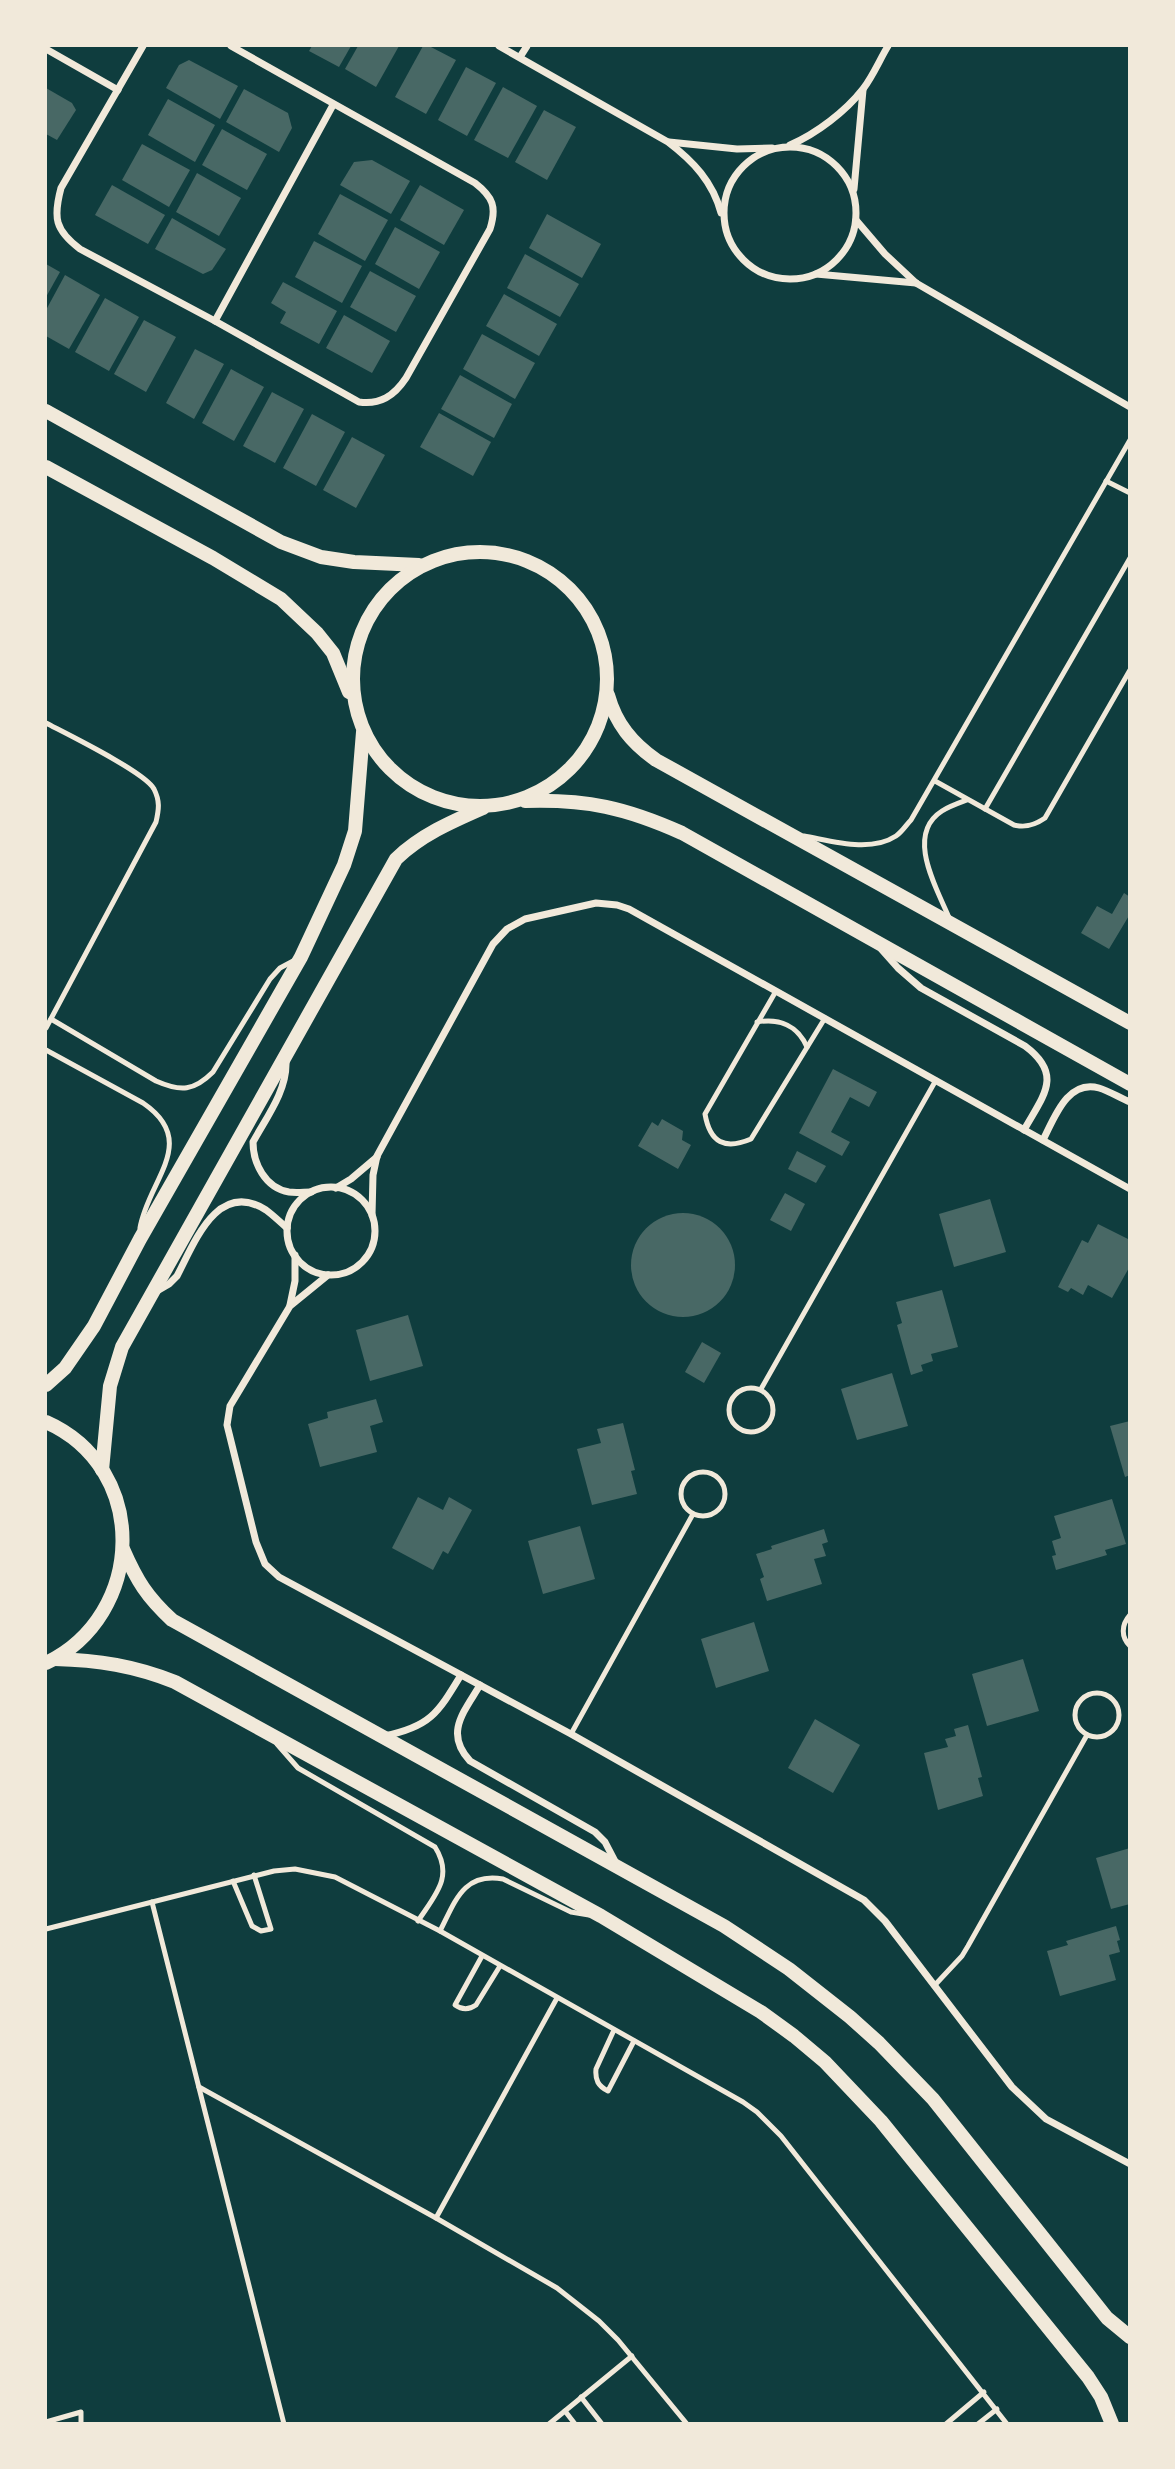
<svg xmlns="http://www.w3.org/2000/svg" width="1175" height="2469" viewBox="0 0 1175 2469" font-family="Manrope,sans-serif">
<style>
.building{fill:#486865}
.lines{fill:none;stroke-linecap:round;stroke-linejoin:round}
.service{stroke:#f1e9da;stroke-width:5}
.minor{stroke:#f1e9da;stroke-width:7}
.secondary{stroke:#f1e9da;stroke-width:14}
</style>
<rect width="100%" height="100%" fill="#0f3d3e"/>
<g class="building">
<path d="M312 46H351L339 67 309 51Z"/>
<path d="M358 46H399L376 87 345 69Z"/>
<path d="M423 46H429L456 60 426 114 395 97Z"/>
<path d="M189 60 238 86 220 119 166 88 179 65Z"/>
<path d="M466 67 496 83 467 136 438 120Z"/>
<path d="M503 87 537 106 508 158 474 140Z"/>
<path d="M46 88 72 103 76 110 57 140 46 134Z"/>
<path d="M244 89 288 113 292 128 279 152 226 122Z"/>
<path d="M168 99 215 125 195 162 148 135Z"/>
<path d="M544 110 576 127 547 180 515 162Z"/>
<path d="M222 129 267 154 247 190 202 165Z"/>
<path d="M142 144 190 170 169 207 122 180Z"/>
<path d="M372 160 410 181 391 214 340 185 354 162Z"/>
<path d="M197 173 241 198 219 236 176 212Z"/>
<path d="M112 185 165 215 148 244 95 215Z"/>
<path d="M420 185 464 210 444 245 400 220Z"/>
<path d="M340 194 388 220 365 261 318 234Z"/>
<path d="M547 214 601 244 582 278 529 248Z"/>
<path d="M172 218 226 249 212 270 203 274 155 249Z"/>
<path d="M395 227 440 252 419 289 375 264Z"/>
<path d="M314 241 362 266 342 303 295 277Z"/>
<path d="M525 254 579 284 560 317 507 288Z"/>
<path d="M46 264 60 272 46 297Z"/>
<path d="M370 271 416 296 396 332 350 307Z"/>
<path d="M65 275 100 295 69 349 46 336V310Z"/>
<path d="M283 282 337 311 319 344 280 323 286 312 271 303Z"/>
<path d="M504 294 557 324 539 356 486 326Z"/>
<path d="M105 298 139 317 109 371 75 352Z"/>
<path d="M344 315 390 341 372 373 326 348Z"/>
<path d="M144 320 176 337 146 392 114 374Z"/>
<path d="M482 334 535 363 515 399 463 369Z"/>
<path d="M195 349 224 364 194 419 166 403Z"/>
<path d="M231 369 264 387 234 441 202 423Z"/>
<path d="M460 375 512 404 494 438 441 409Z"/>
<path d="M272 392 304 409 275 463 243 446Z"/>
<path d="M439 413 491 442 473 476 420 447Z"/>
<path d="M312 414 345 432 316 486 283 468Z"/>
<path d="M352 437 385 455 356 508 323 490Z"/>
<path d="M1124 893 1130 897V914L1109 949 1081 933 1097 906 1112 914Z"/>
<path d="M833 1069 877 1092 869 1107 850 1097 831 1132 850 1142 842 1156 799 1133Z"/>
<path d="M662 1119 683 1131 682 1140 691 1145 678 1169 638 1146 652 1122 658 1126Z"/>
<path d="M797 1151 826 1166 816 1183 788 1169Z"/>
<path d="M785 1193 805 1204 791 1231 770 1220Z"/>
<path d="M990 1199 1006 1252 954 1267 939 1214Z"/>
<circle cx="683" cy="1265" r="52"/>
<path d="M1098 1224 1130 1240V1266L1112 1298 1088 1285 1083 1295 1071 1288 1068 1292 1058 1287 1082 1240 1088 1243Z"/>
<path d="M942 1290 958 1347 931 1354 933 1361 921 1365 923 1371 911 1375 897 1325 902 1323 896 1302Z"/>
<path d="M408 1315 423 1366 370 1381 356 1330Z"/>
<path d="M702 1342 721 1353 704 1383 685 1372Z"/>
<path d="M892 1373 908 1426 857 1440 841 1389Z"/>
<path d="M376 1399 383 1422 370 1426 377 1452 320 1467 308 1424 328 1418 327 1412Z"/>
<path d="M1130 1421V1475L1125 1477 1110 1426Z"/>
<path d="M623 1423 635 1470 631 1471 637 1494 592 1505 577 1449 601 1443 597 1429Z"/>
<path d="M418 1497 443 1510 449 1497 472 1510 448 1554 443 1551 433 1570 392 1548Z"/>
<path d="M1112 1499 1126 1544 1105 1550 1107 1555 1056 1570 1052 1556 1056 1555 1052 1541 1061 1538 1054 1516Z"/>
<path d="M580 1526 595 1579 543 1594 528 1541Z"/>
<path d="M824 1529 828 1542 822 1544 826 1556 814 1559 822 1584 767 1601 760 1579 764 1577 756 1554 772 1549 771 1546Z"/>
<path d="M754 1622 769 1671 716 1688 701 1639Z"/>
<path d="M1023 1659 1039 1711 987 1726 972 1674Z"/>
<path d="M815 1719 860 1745 833 1793 788 1768Z"/>
<path d="M968 1725 982 1777 978 1778 983 1796 938 1810 924 1753 948 1747 945 1739 956 1736 954 1729Z"/>
<path d="M1130 1848V1904L1111 1909 1096 1858Z"/>
<path d="M1116 1926 1120 1940 1117 1941 1120 1952 1109 1955 1116 1980 1060 1996 1047 1951 1068 1945 1066 1941Z"/>
</g>
<g class="lines">
<g class="service">
<path d="M1106 481 1130 493"/>
<path d="M46 723C67 734 145 772 154 789 160 801 159 809 156 822L46 1028"/>
<path d="M935 781 1014 825C1026 828 1035 825 1045 818L1130 670"/>
<path d="M985 809 1130 558"/>
<path d="M804 836C832 841 870 853 896 836 902 832 906 825 911 820L1130 440"/>
<path d="M950 920C938 890 904 835 942 811 950 806 959 803 967 800"/>
<path d="M776 991 705 1114C710 1143 725 1150 751 1139L825 1018"/>
<path d="M51 1019 156 1081C181 1092 194 1091 213 1072L270 979 280 968 295 960"/>
<path d="M757 1022C780 1018 798 1026 807 1047"/>
<path d="M46 1050 143 1103C200 1142 148 1180 140 1228"/>
<circle cx="751" cy="1410" r="22"/>
<path d="M761 1389 936 1080"/>
<circle cx="703" cy="1494" r="22"/>
<path d="M1130 1615C1121 1625 1121 1637 1130 1646"/>
<circle cx="1097" cy="1715" r="22"/>
<path d="M571 1734 693 1514"/>
<path d="M277 1744 298 1768 435 1847C454 1877 435 1895 418 1921"/>
<path d="M233 1881 252 1926 261 1931 271 1929 254 1875"/>
<path d="M152 1902 284 2424"/>
<path d="M46 1929 274 1871 295 1869 335 1877 440 1931 743 2102 757 2112 781 2136 1007 2424"/>
<path d="M440 1931C455 1902 463 1872 503 1879L571 1912 589 1915"/>
<path d="M482 1956 455 2005C462 2010 469 2010 476 2005L500 1966"/>
<path d="M934 1986 962 1956 968 1946 1087 1735"/>
<path d="M614 2030 596 2069C595 2080 598 2086 608 2091L634 2041"/>
<path d="M199 2087 436 2218 557 2288 599 2321 618 2340 687 2424"/>
<path d="M436 2218 557 1998"/>
<path d="M581 2397 602 2424"/>
<path d="M565 2411 575 2424"/>
<path d="M46 2422 81 2412V2424"/>
<path d="M549 2424 632 2356"/>
<path d="M946 2424 984 2392"/>
<path d="M978 2424 997 2409"/>
</g>
<g class="minor">
<path d="M143 46 61 188C53 218 55 230 80 249L215 321 359 402C380 405 394 396 406 378L490 229C497 207 493 197 475 183L231 46"/>
<path d="M499 46 668 142C693 161 713 182 721 213"/>
<path d="M46 49 118 90"/>
<path d="M520 57 527 46"/>
<path d="M669 142 737 149 772 148"/>
<path d="M790 145C816 134 846 111 863 89 873 76 880 59 888 46"/>
<circle cx="790" cy="213" r="66"/>
<path d="M854 189 863 90"/>
<path d="M856 220 885 254 916 283 1130 407"/>
<path d="M816 274 916 283"/>
<path d="M215 321 333 105"/>
<path d="M882 950 898 968 921 988 1025 1046C1064 1075 1043 1096 1024 1130"/>
<path d="M286 1062C287 1091 266 1118 253 1142 253 1163 265 1188 289 1192 296 1193 304 1192 311 1192"/>
<path d="M1043 1140C1054 1119 1067 1079 1099 1088 1109 1091 1120 1098 1130 1102"/>
<circle cx="331" cy="1231" r="44"/>
<path d="M336 1188 351 1179 377 1157"/>
<path d="M372 1215 373 1175 377 1156 493 944 507 929 525 919 596 903 617 905 629 909 1130 1189"/>
<path d="M328 1275 290 1306 230 1406 227 1425 256 1542 265 1564 279 1577 571 1734 864 1900 885 1921 1012 2087 1046 2119 1130 2164"/>
<path d="M157 1291 169 1284 177 1276C194 1244 217 1179 266 1210 273 1215 280 1222 287 1228"/>
<path d="M290 1305 295 1281V1255"/>
<path d="M480 1685C464 1712 444 1733 470 1761L595 1832 605 1842 617 1865"/>
<path d="M384 1736C430 1727 438 1713 461 1675"/>
</g>
<g class="secondary">
<path d="M46 411 281 542 321 557 354 562 419 565"/>
<path d="M46 467 213 558 281 599 317 633 333 653 349 692"/>
<circle cx="480" cy="679" r="127"/>
<path d="M608 695C616 724 632 743 656 760L1130 1023"/>
<path d="M525 801C587 799 626 808 682 833L1130 1084"/>
<path d="M46 1385 65 1368 94 1326 140 1239 301 957 344 865 355 831 363 732"/>
<path d="M46 1422C150 1468 146 1615 46 1663"/>
<path d="M102 1470 110 1386 122 1347 396 859C421 835 451 822 483 808"/>
<path d="M123 1549C137 1581 147 1597 172 1620L724 1926 789 1969 850 2017 879 2043 933 2099 1107 2318 1130 2337"/>
<path d="M55 1659C98 1660 135 1666 175 1682L601 1916 761 2012 794 2036 825 2062 881 2121 1088 2377 1101 2397 1112 2424"/>
</g>
</g>
<rect width="1175" height="2469" fill="none" stroke="#f1e9da" stroke-width="94"/>
</svg>
